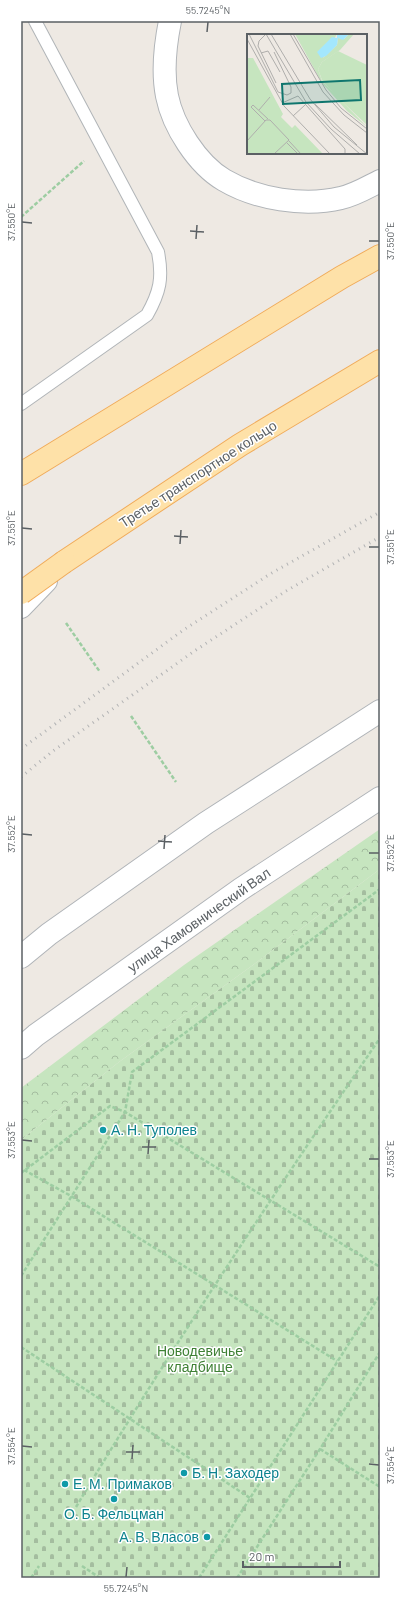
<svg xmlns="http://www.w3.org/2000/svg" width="401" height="1599" viewBox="0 0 401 1599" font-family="Barlow,sans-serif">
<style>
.forest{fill:url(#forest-crowns)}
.cemetery{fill:url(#cemetery-stones)}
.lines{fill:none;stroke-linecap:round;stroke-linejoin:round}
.lane-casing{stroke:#b1b5b8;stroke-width:14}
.secondary-casing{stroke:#b0b4b8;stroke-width:24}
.primary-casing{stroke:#f0ab5a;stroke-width:24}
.path{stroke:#9dcda2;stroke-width:2.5;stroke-dasharray:4 2;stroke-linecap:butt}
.lane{stroke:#fff;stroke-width:12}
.secondary{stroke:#fff;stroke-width:22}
.primary{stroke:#fee1a8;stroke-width:22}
.rail{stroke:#b2b3b4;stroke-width:3;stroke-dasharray:1 5;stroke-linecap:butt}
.primary-bridge-casing{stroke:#f0ab5a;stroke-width:24;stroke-linecap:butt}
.primary-bridge{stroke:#fee1a8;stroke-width:22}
.ticks{fill:none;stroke:#5b6064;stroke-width:1.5}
.culture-dot{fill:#0f9aa8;stroke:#fff;stroke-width:1.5}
.labels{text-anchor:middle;stroke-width:3;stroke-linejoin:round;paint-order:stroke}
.street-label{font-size:14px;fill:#5b6064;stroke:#fff}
.culture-label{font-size:14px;fill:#0d838f;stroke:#fff;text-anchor:start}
.park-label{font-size:14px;fill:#3f8135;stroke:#fff}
.inset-road{fill:none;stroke:#afaeac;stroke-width:1}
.view{fill:#0f766e;fill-opacity:0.15;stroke:#0f766e;stroke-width:2}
.inset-edge{fill:none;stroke:#5b6064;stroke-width:2}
.neatline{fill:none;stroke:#5b6064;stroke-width:1.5}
.ticks-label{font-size:10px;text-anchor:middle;fill:#5b6064}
</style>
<defs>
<pattern id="forest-crowns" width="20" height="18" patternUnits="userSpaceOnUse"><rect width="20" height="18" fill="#c6e5bf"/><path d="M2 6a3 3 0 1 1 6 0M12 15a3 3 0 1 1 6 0" fill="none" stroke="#a4bd9f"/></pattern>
<pattern id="cemetery-stones" width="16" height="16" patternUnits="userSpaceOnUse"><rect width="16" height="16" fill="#c6e5bf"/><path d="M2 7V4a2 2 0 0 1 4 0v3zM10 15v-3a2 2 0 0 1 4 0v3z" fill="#a4bd9f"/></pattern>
</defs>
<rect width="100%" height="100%" fill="#eee9e3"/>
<path class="forest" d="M380 829V869L253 965 119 1062 21 1140V1088L184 965Z"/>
<path class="cemetery" d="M380 869V1578H21V1140L119 1062 253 965Z"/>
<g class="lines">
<g class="lane-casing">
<path id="lane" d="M21 404 147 315C160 292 163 278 158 252L35 21"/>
</g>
<g class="secondary-casing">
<g id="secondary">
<path d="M170 21C165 46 162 71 167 96 173 126 197 164 224 180 256 199 304 207 341 198 355 195 368 187 380 181"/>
<path d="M21 607 46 581"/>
<path d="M21 957 49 934 206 823 380 711"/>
<path d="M21 1048 36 1035 241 889 380 798"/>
</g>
</g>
<g class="primary-casing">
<g id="primary">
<path d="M21 474 342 277 380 256"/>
<path d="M64 562 240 445 380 361"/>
</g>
</g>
<g class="path">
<path d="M21 217 84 161"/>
<path d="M66 623 100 672"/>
<path d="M131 716 176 782"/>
<path d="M24 1170 71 1196 337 1361"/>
<path d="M21 1173 110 1106 125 1112 380 1267"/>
<path d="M21 1276 125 1112 132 1072 380 889"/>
<path d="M21 1347 250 1498"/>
<path d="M320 1449 380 1487"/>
<path d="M76 1507C172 1347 275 1192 380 1038"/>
<path d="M82 1566 100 1578"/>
<path d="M31 1578 39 1566"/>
<path d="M199 1578 380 1295"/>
<path d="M237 1578 320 1449 380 1352"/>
</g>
<use href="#lane" class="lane"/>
<use href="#secondary" class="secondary"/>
<use href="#primary" class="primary"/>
<g class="rail">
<path d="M21 749 182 631 270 574 380 512"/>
<path d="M21 777 53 751 196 650 286 591 380 537"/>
</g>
<g class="primary-bridge-casing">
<path id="primary-bridge" d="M21 593 64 562"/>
</g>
<use href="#primary-bridge" class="primary-bridge"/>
</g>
<path class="ticks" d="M207 32 208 22M22 222 32 223M190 231 204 232M196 239 197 225M369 241H379M22 528 32 529M174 536 188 537M180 544 181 530M369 547H379M22 834 32 835M158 841 172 842M164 849 165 835M369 853H379M22 1140 32 1141M142 1147H156M148 1154 149 1140M369 1159H379M22 1446 32 1447M126 1452H140M132 1459 133 1445M369 1464 379 1465M126 1577 127 1567"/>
<g class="culture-dot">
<circle cx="103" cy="1130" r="4"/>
<circle cx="184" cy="1473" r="4"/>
<circle cx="65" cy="1484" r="4"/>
<circle cx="114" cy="1499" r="4"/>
<circle cx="207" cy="1537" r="4"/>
</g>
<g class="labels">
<g class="street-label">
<text transform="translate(198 474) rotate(-33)" y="5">Третье транспортное кольцо</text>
<text transform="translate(199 920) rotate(-35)" y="5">улица Хамовнический Вал</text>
</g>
<g class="culture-label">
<text x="111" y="1135">А. Н. Туполев</text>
<text x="192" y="1478">Б. Н. Заходер</text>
<text x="73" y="1489">Е. М. Примаков</text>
<text x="114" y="1519" text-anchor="middle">О. Б. Фельцман</text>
<text x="199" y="1542" text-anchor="end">А. В. Власов</text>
</g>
<g class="park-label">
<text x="200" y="1356">Новодевичье<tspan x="200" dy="16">кладбище</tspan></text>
</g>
</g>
<g transform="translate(247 34)">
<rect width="120" height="120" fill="#eee9e3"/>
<path d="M48 0H90L76 24 90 11 91 4 97 5 102 0H107L93 16 75 28 71 35 75 47 120 93 100 77 75 49Z" fill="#c6e5bf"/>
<path d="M91 17 120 31V91L88 61 75 46 71 35 75 28Z" fill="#c6e5bf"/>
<path d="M0 24H6L36 80 34 83 45 94 48 91 76 120H0Z" fill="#c6e5bf"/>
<path d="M90 0H102L96 6 91 4 90 11 79 22 74 24 70 18 85 3 90 4Z" fill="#a3e7fe"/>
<path class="inset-road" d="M2 0 31 58 40 61 44 59V53L27 18M19 0 12 7 11 12 29 49M19 0 59 68 84 95 113 120M24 0 63 65 87 93 120 120M43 0 76 58 97 81 120 99M46 0 79 56 94 74 120 95M0 5 37 72 83 120M14 19 21 17 33 38M35 69 51 62 98 115V120M68 70 110 111M12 76 23 63M46 82 58 71M18 87 4 73 6 71 21 85M0 107 19 86H23L42 106 27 120M42 107 54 120M40 109 51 120"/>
<path class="view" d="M113 46 114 66 36 70 35 50Z"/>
<rect width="120" height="120" class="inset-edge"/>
</g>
<rect width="401" height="1599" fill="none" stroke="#ffffff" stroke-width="44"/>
<path d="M243 1561v6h97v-6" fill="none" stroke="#5b6064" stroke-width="2"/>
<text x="249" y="1561" font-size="12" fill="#5b6064" stroke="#ffffff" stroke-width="3" paint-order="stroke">20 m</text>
<rect x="22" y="22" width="357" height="1555" class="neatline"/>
<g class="ticks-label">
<text x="208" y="14">55.7245°N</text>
<text transform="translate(11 222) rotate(-90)" y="4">37.550°E</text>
<text transform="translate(390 241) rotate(-90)" y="4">37.550°E</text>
<text transform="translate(11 528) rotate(-90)" y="4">37.551°E</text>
<text transform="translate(390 547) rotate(-90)" y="4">37.551°E</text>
<text transform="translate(11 834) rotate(-90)" y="4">37.552°E</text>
<text transform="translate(390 853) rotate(-90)" y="4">37.552°E</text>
<text transform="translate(11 1140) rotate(-90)" y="4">37.553°E</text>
<text transform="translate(390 1159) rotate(-90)" y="4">37.553°E</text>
<text transform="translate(11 1446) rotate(-90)" y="4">37.554°E</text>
<text transform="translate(390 1465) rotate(-90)" y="4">37.554°E</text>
<text x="126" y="1592">55.7245°N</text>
</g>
</svg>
